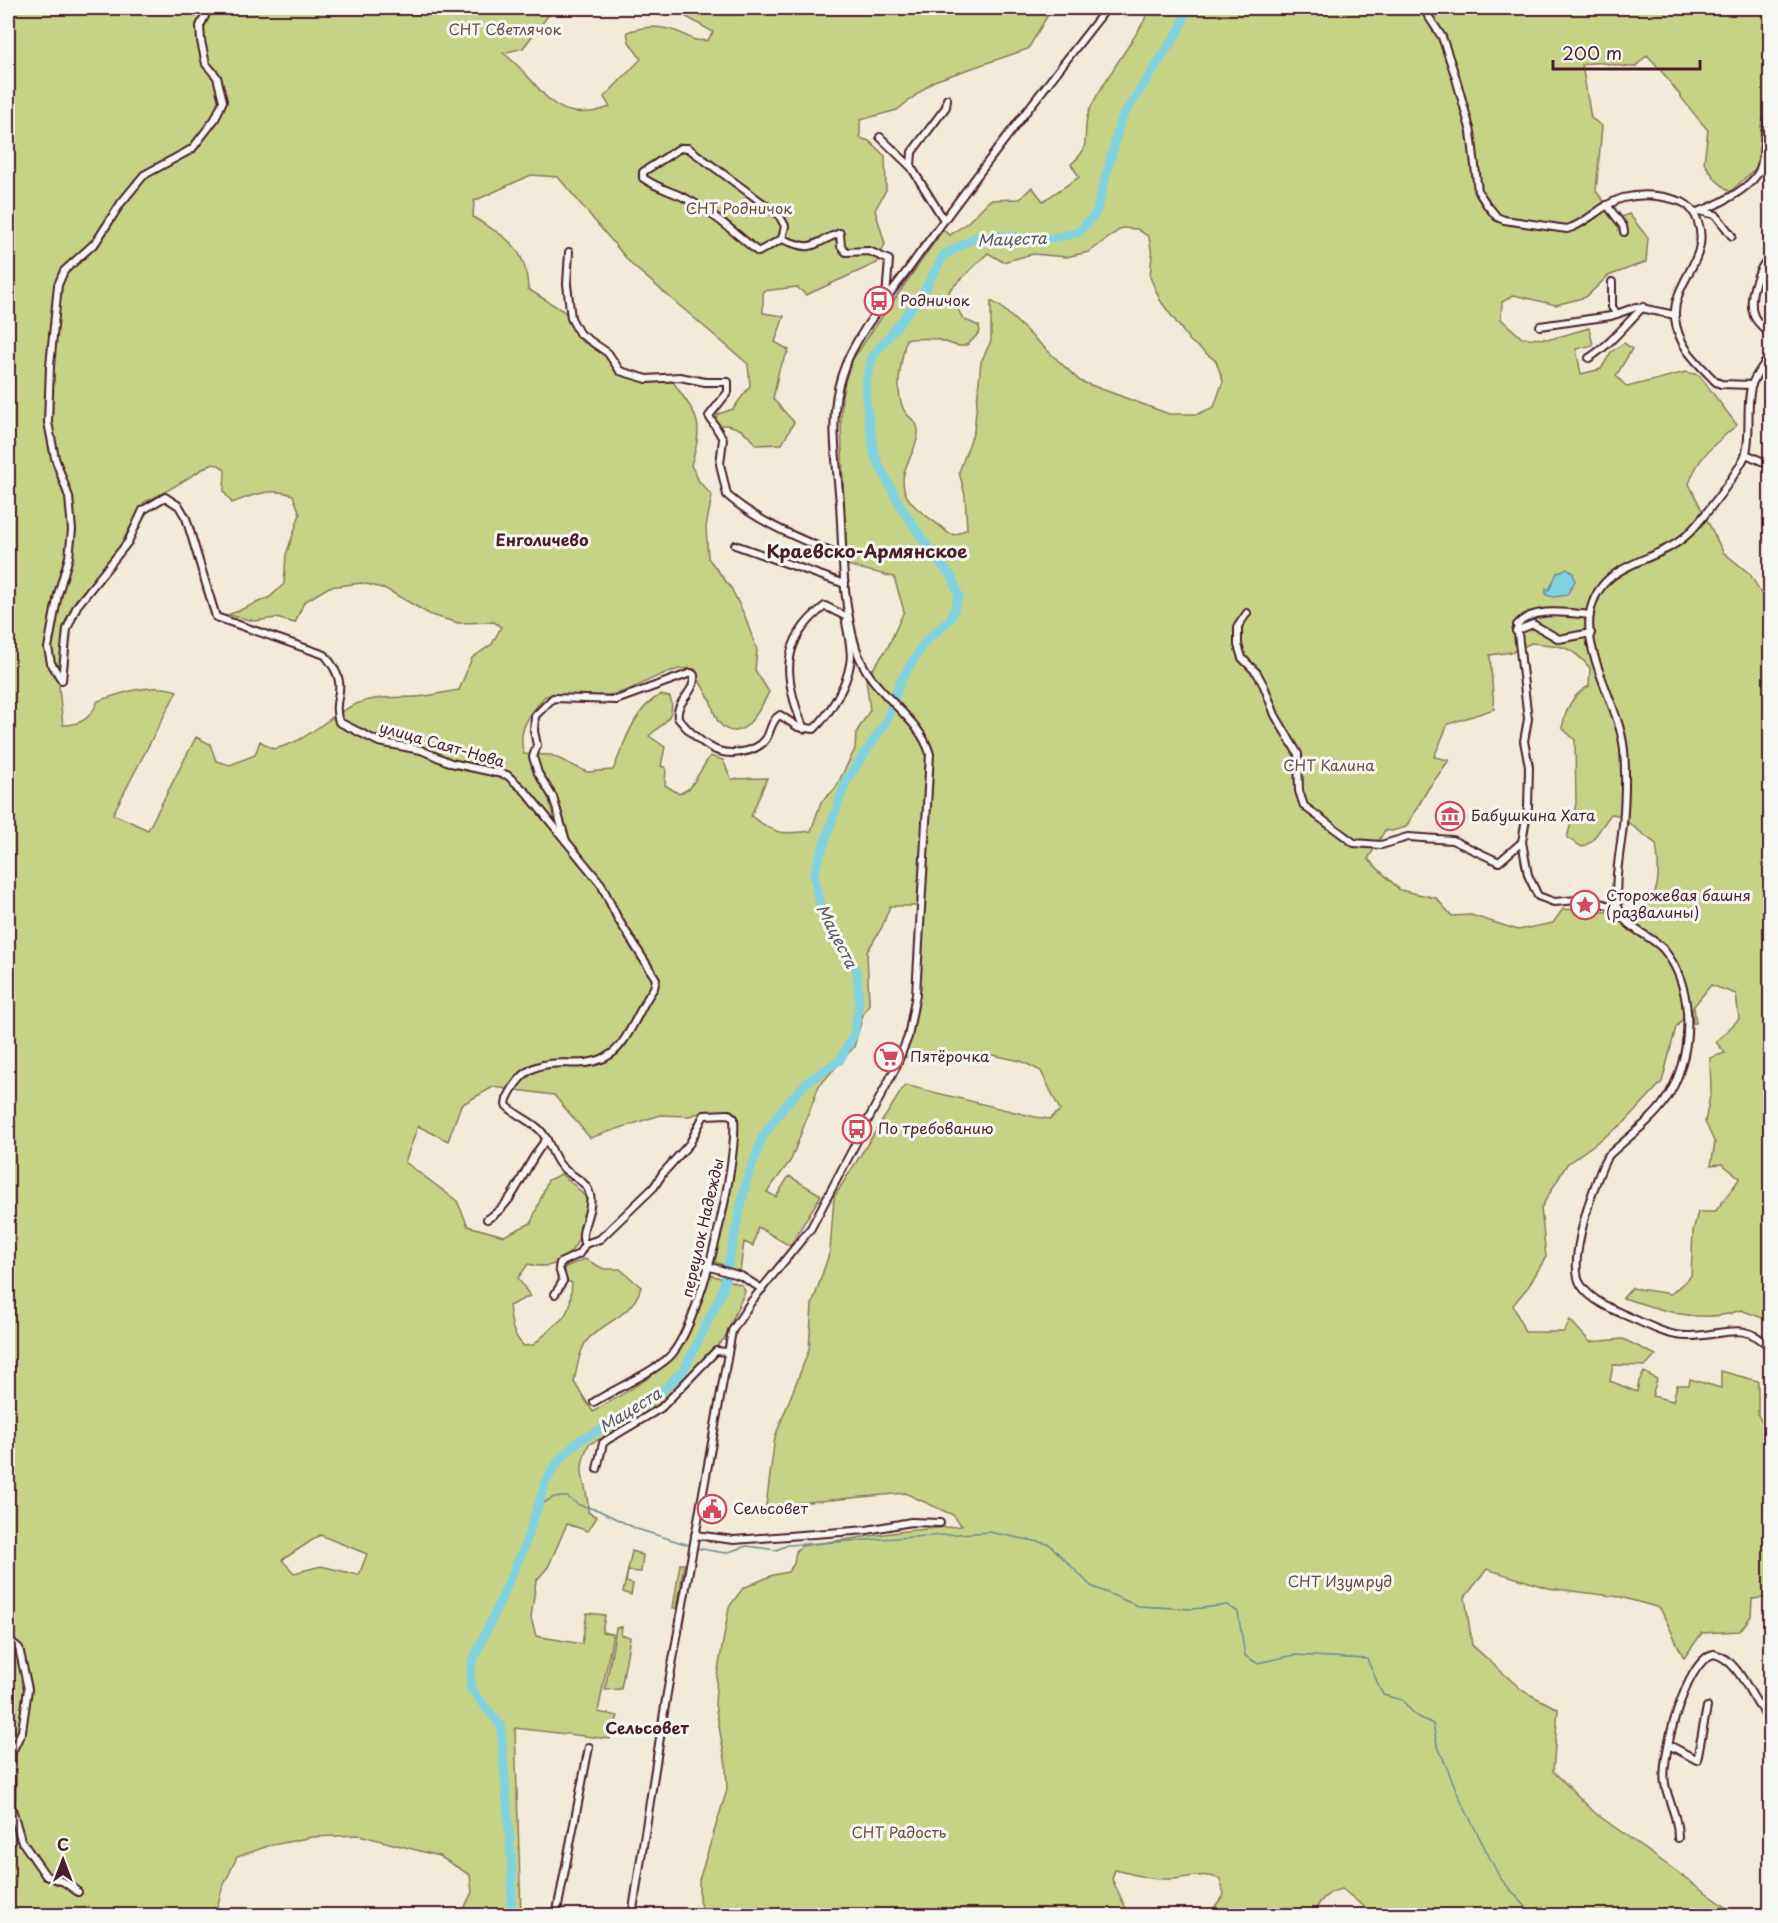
<svg xmlns="http://www.w3.org/2000/svg" width="1778" height="1923" viewBox="0 0 1778 1923" font-family="'Playpen Sans',sans-serif">
<style>
.green{fill:#c6d387;stroke:#887959;stroke-width:1.5;fill-rule:evenodd}
.water{fill:#83d2df;stroke:#6c8a97;stroke-width:1.5}
.lines{fill:none;stroke-linecap:round;stroke-linejoin:round}
.stream{stroke:#6c8a97;stroke-width:1.5}
.river{stroke:#83d2df;stroke-width:9}
.minor-casing{stroke:#4a1f2b;stroke-width:10}
.minor{stroke:#f6f6f2;stroke-width:6}
.labels{text-anchor:middle;stroke-width:6;stroke-linejoin:round;paint-order:stroke}
.park-label{font-size:15px;fill:#694c42;stroke:#f6f6f2}
.poi-label{font-size:15px;fill:#4a1f2b;stroke:#f6f6f2;text-anchor:start}
.street-label{font-size:15px;fill:#4a1f2b;stroke:#f6f6f2}
.water-label{font-size:16px;font-style:italic;fill:#5b5561;stroke:#f6f6f2}
.neighbourhood-label{font-size:16px;font-weight:bold;fill:#4a1f2b;stroke:#f6f6f2}
.quarter-label{font-size:18px;font-weight:bold;fill:#4a1f2b;stroke:#f6f6f2}
</style>
<rect width="100%" height="100%" fill="#f2ebd9"/>
<filter id="ink" filterUnits="userSpaceOnUse"><feTurbulence type="fractalNoise" baseFrequency=".0167" numOctaves="2"/><feDisplacementMap in="SourceGraphic" scale="12" xChannelSelector="R" yChannelSelector="G"/><feConvolveMatrix kernelMatrix="1 2 1 2 8 2 1 2 1" color-interpolation-filters="sRGB"/></filter>
<g filter="url(#ink)">
<g class="green">
<path d="M8 8H554L523 48 503 53C544 82 548 129 610 107L604 97 641 59 629 42 627 32C644 26 660 25 678 32 693 38 690 42 708 40L713 32 671 8H1052L1028 49 934 81 897 110 860 120V138L869 141 885 156 886 190 875 210 885 244 877 263 806 295 797 287 763 291V313L784 316 775 342 789 350 779 369 773 399 794 422 782 444 756 445C748 432 735 424 720 425L715 420 718 414 733 409 750 386 748 364 632 265 558 177 531 175 474 201 473 217C506 238 526 245 528 289L565 312 581 341 602 351 619 374 644 382H673C698 417 705 422 691 465L699 481 712 496 706 527 708 558 731 588 744 614 757 650 755 670 769 692C761 708 742 747 720 724 714 718 713 705 709 698 703 687 698 681 695 669 670 665 648 683 625 691 599 700 572 693 545 696 530 714 516 730 524 754L551 755 587 772 613 770C625 743 633 710 660 695L670 697C677 717 662 724 649 736L665 747 661 766 666 768 665 785 679 794 690 788 710 756 723 760 731 779 767 778 751 816C776 834 780 835 811 831L821 802 835 789 855 749 856 733 870 710 866 679 888 647 904 611 894 577 846 565 841 422 842 396 846 378 853 359 870 334 943 230 950 235 968 222 990 200 1020 199 1032 187 1043 201 1079 177 1071 164C1091 148 1083 140 1087 118 1090 100 1133 41 1144 21L1149 8H1770V100L1761 125 1759 165 1730 192 1716 180 1704 163 1708 130C1685 106 1670 78 1647 55L1635 67C1614 67 1602 59 1582 65L1591 118 1602 126 1596 191 1617 219 1629 214 1648 238 1646 262 1608 276 1586 297 1556 305 1514 295 1502 302 1501 319 1522 338 1551 339 1589 328 1593 345 1576 349 1581 374 1601 369 1611 352 1624 343 1632 349 1616 376 1627 387 1686 372 1699 375 1737 425C1716 442 1697 458 1689 484L1723 552 1750 574 1770 610V1321L1741 1310C1701 1325 1662 1310 1623 1298L1632 1288 1671 1294 1691 1276 1693 1231 1698 1212H1715L1740 1178 1722 1164 1711 1165 1715 1143 1705 1122 1711 1091 1710 1058 1725 1053 1716 1042 1739 1019 1736 994 1711 985 1694 1006 1696 1023H1693L1692 1008 1676 1027 1662 1082 1625 1122 1567 1164 1541 1208 1546 1257 1528 1287 1513 1305 1525 1332H1564L1570 1320 1590 1342 1623 1339 1656 1355 1646 1366 1613 1365 1610 1381 1637 1392 1639 1381 1644 1372 1657 1379 1652 1396 1673 1401 1677 1385H1689L1690 1379 1721 1388V1371L1758 1381V1415L1770 1438V1597L1752 1599 1751 1616 1740 1631 1702 1633 1684 1658 1660 1608 1620 1597 1548 1588 1487 1569 1465 1597 1472 1645 1523 1691 1558 1709 1553 1771 1595 1813 1737 1915H1370L1367 1909 1342 1889C1328 1891 1317 1902 1314 1915H1209L1224 1894 1220 1879C1202 1871 1187 1879 1168 1879 1150 1880 1133 1874 1115 1870L1112 1879 1129 1915H705L699 1901V1880L727 1790 726 1765 715 1704 717 1676 729 1607 743 1588 773 1575 788 1572 794 1564 796 1551 801 1546 905 1531 962 1526 953 1515 905 1493 766 1506 775 1437 809 1350 812 1305 830 1251 834 1197 905 1085 1035 1117 1050 1119 1060 1110 1041 1071 1021 1061 983 1053 961 1055 949 1061 904 1057 914 1018 921 906H890L882 927 867 952 869 1004 863 1015 854 1047 819 1086 791 1160 767 1192 776 1197 789 1176 821 1195 790 1246 758 1227 753 1246 744 1242 740 1272 713 1261 736 1156V1119L727 1113 706 1111 689 1116 660 1115 590 1138 554 1095 493 1087 461 1105 448 1141 418 1126 405 1162 457 1201 468 1226 504 1236 531 1223 548 1180 561 1174C569 1181 579 1188 585 1197 590 1205 587 1215 584 1224 576 1252 560 1273 528 1264L518 1278 530 1296 509 1306C511 1322 512 1335 524 1346L533 1345 564 1317 570 1305 572 1283 565 1280V1267L585 1259 604 1269H620L641 1287C633 1315 608 1320 589 1338 579 1349 577 1369 574 1382L593 1412C616 1397 643 1384 664 1366 690 1345 701 1305 708 1274L742 1285 745 1291 724 1339 664 1401 613 1433 589 1444C573 1478 589 1480 588 1512L597 1517 588 1531 567 1524 548 1567 536 1581 531 1618 536 1636 582 1644 587 1613 605 1615 602 1632 613 1634 598 1712 618 1716 610 1739 515 1728 521 1915H461L472 1892 470 1875 439 1856 359 1835 312 1837 268 1846 237 1857 222 1889 215 1915 8 1916ZM1122 228 1137 229 1149 237 1152 255 1150 277 1160 300 1190 341 1216 361 1223 381 1214 407 1198 414H1169L1080 381 1000 306 991 301V341L981 362 974 431 959 472 965 495 967 529 955 535 948 533C935 520 912 510 905 492 897 471 916 454 918 434 919 419 908 420 903 408 894 388 902 359 906 339 915 339 927 338 935 339 959 344 962 356 980 331L979 326 963 319 949 291 988 253 1003 262 1033 254 1066 257 1089 252ZM211 464 219 465 225 470 224 492 232 503C253 495 271 487 293 495L300 514 286 555 284 584 270 597 228 615 255 621 276 618 295 623 304 602 329 587 362 583 386 589 431 615 458 623 494 622 501 627 492 644 472 658 459 690C444 692 428 697 413 697 391 698 370 696 350 707 321 721 308 742 273 749L260 741 255 755 230 765 216 761 210 744 196 737 148 830 113 814 177 691C153 682 122 693 98 701 91 718 81 725 63 725L59 688 65 622 76 600 116 553 144 502C165 494 190 476 211 464ZM1531 643C1560 645 1571 645 1590 668L1589 686C1571 696 1566 709 1562 728L1575 740 1576 804 1567 838 1582 847 1591 842 1611 814 1618 815 1656 844C1659 863 1663 903 1637 910 1622 915 1581 910 1563 909L1553 923 1518 930 1471 915 1452 916 1436 898 1400 890 1368 859 1385 830 1392 831 1406 827 1428 789 1449 760 1434 757 1448 724 1494 709 1490 655 1512 652ZM320 1535 367 1554 359 1575 321 1566 294 1573 282 1560Z"/>
<path d="M632 1551 643 1555 641 1572 628 1571 626 1582 633 1584 631 1595 623 1592Z"/>
<path d="M680 1564H684L677 1608H673Z"/>
<path d="M622 1627 621 1635 630 1637 621 1689 605 1690 616 1628Z"/>
</g>
<path class="water" d="M1567 568 1573 573 1575 581 1567 595 1553 597 1546 595V588L1549 590 1557 573Z"/>
<g class="lines">
<g class="stream">
<path d="M532 1521 542 1504 554 1497H567L579 1505 598 1510 637 1529 692 1546"/>
<path d="M696 1548 725 1553 747 1546 776 1550 788 1545 989 1532 1049 1544 1091 1586 1138 1606 1193 1609 1227 1605 1238 1612 1245 1656 1257 1663 1295 1655 1367 1659 1383 1695 1402 1700 1415 1715 1433 1724 1437 1744 1460 1799 1500 1878 1534 1916"/>
</g>
<path class="river" d="M511 1916 512 1869 501 1726 470 1688 472 1663 524 1548 546 1481 559 1460 580 1440 624 1418 657 1396 684 1370 722 1292 747 1179 763 1136 784 1107 807 1082 840 1060 854 1034 859 1001 857 972 818 898 814 873 846 781 886 722 900 682 924 643 951 618 959 596 952 577 934 556 901 507 875 457 866 401V381L873 356 921 296 944 255 977 237 1005 236 1039 240 1078 233 1096 213 1121 119 1180 29 1187 8"/>
<g class="minor-casing">
<g id="minor">
<path d="M1423 8 1442 37 1455 75 1471 132 1478 191 1487 205 1497 217 1504 220 1567 229C1587 224 1601 204 1623 198 1643 193 1663 195 1682 202 1691 206 1695 213 1698 222 1711 259 1672 282 1675 318 1678 347 1697 362 1716 382L1721 384 1752 385"/>
<path d="M880 137 911 167 944 220"/>
<path d="M911 166 912 152 946 107 947 99"/>
<path d="M1607 205 1623 226 1624 232"/>
<path d="M1700 211 1716 215 1732 236"/>
<path d="M1694 213C1714 207 1752 189 1760 169 1766 152 1761 136 1770 118"/>
<path d="M782 239 785 226 779 215 688 148H680L643 172V178C658 188 667 190 681 196 709 209 734 232 758 252L782 239C817 253 809 244 840 233L841 246 846 252 869 251 889 260 886 297"/>
<path d="M569 252 567 284 571 318 579 333 608 353 620 371 647 379 680 377 705 382H728V392L709 416 723 439 720 464 727 495C760 524 803 540 843 557"/>
<path d="M1770 257C1758 268 1747 298 1754 316 1757 323 1765 329 1770 334"/>
<path d="M1612 282V307L1617 314"/>
<path d="M1540 326 1611 316 1636 307 1675 315"/>
<path d="M1770 355C1765 364 1754 376 1751 387 1746 408 1751 432 1746 453 1741 469 1702 520 1689 533 1657 565 1600 559 1590 613 1583 656 1620 707 1624 750 1626 774 1625 801 1623 825 1621 848 1612 888 1619 910 1625 929 1652 935 1664 950 1697 991 1693 1060 1665 1101 1650 1123 1625 1139 1607 1157 1595 1180 1566 1262 1581 1285 1592 1302 1616 1311 1634 1319 1652 1327 1670 1337 1690 1336 1723 1336 1744 1319 1770 1348"/>
<path d="M1589 358C1610 345 1625 325 1643 307"/>
<path d="M1746 454 1770 465"/>
<path d="M735 545 845 584"/>
<path d="M1247 613 1238 626V645L1242 658 1257 673 1264 686 1275 715 1298 754 1299 791 1304 806 1354 843 1381 845 1408 837 1452 840 1499 862 1522 842 1528 807 1529 767 1524 741 1528 719 1517 625C1533 606 1568 613 1590 615"/>
<path d="M1516 631 1533 624 1559 639 1591 633"/>
<path d="M61 679 51 663 48 648 58 594 69 557 72 530 69 497 55 458 48 422 50 366 58 285 64 271 96 242 121 203 144 175 192 149 215 119 223 101 217 77 206 64 201 41 200 26 209 8"/>
<path d="M62 680 67 629 77 606 128 542 143 510 165 497 179 506 186 518 216 617 325 655C353 690 330 694 339 722L379 742 421 750 451 763 507 775 526 792 601 884 618 919 656 979 654 988C640 1006 628 1043 611 1054 574 1079 535 1039 507 1099L506 1105C516 1116 530 1120 540 1130 550 1140 552 1156 561 1166 571 1177 587 1180 590 1195 594 1210 577 1233 585 1244"/>
<path d="M804 729C784 680 778 641 825 606L849 618"/>
<path d="M566 841 553 797 538 773 533 757 537 745 534 731 535 716 553 698 616 700 691 673 694 675C696 693 675 701 678 718 686 728 698 740 710 747 725 757 755 754 766 739 771 731 771 720 780 715L798 727 814 729C829 715 847 685 850 664 853 652 848 635 846 622"/>
<path d="M1522 842 1528 875 1538 896 1554 902 1589 899 1619 909"/>
<path d="M487 1219C518 1202 524 1163 547 1139"/>
<path d="M707 1266 741 1276 762 1289"/>
<path d="M555 1294 563 1281 559 1268 560 1263 579 1254 585 1244 600 1239 654 1187 663 1173 690 1143 704 1115 729 1114 734 1118C738 1165 702 1318 672 1354 658 1370 615 1389 594 1402"/>
<path d="M597 1469 603 1443 607 1440 661 1408 716 1351 727 1352"/>
<path d="M695 1535 734 1540 867 1530 911 1522 940 1523"/>
<path d="M1770 1612V1613"/>
<path d="M8 1639 19 1648 28 1689 22 1731 10 1756"/>
<path d="M1669 1745 1697 1760 1707 1707"/>
<path d="M12 1754 11 1805 21 1840 46 1876 64 1882 78 1892"/>
<path d="M1678 1838C1678 1816 1669 1804 1665 1784 1660 1758 1686 1659 1714 1654 1741 1660 1751 1702 1770 1720"/>
<path d="M556 1916 589 1747"/>
<path d="M632 1916 667 1693 732 1331 751 1302 811 1228 895 1069 908 1037 916 994 930 754C918 713 870 695 856 648 842 602 843 552 840 504 837 463 828 414 842 374 855 334 891 294 915 260 977 174 1042 91 1107 8"/>
</g>
</g>
<use href="#minor" class="minor"/>
</g>
</g>
<defs>
<g id="bus-ring" transform="scale(1.5)"><circle r="9.5" fill="#f6f6f2" stroke="#d1495b" stroke-width="1.5"/><path d="M-5-6H5V4H4V6H2V4H-2V6H-4V4H-5ZM-3.5-4V0h7V-4ZM-3.5 1.2v1.5H-2V1.2ZM2 1.2v1.5H3.5V1.2Z" fill="#d1495b"/></g>
<g id="museum-ring" transform="scale(1.5)"><circle r="9.5" fill="#f6f6f2" stroke="#d1495b" stroke-width="1.5"/><path d="M0-6L6-3V-2H-6V-3ZM-5-1h2V3h-2ZM-1-1h2V3h-2ZM3-1h2V3H3ZM-6 4H6V6H-6Z" fill="#d1495b"/></g>
<g id="sight-ring" transform="scale(1.5)"><circle r="9.5" fill="#f6f6f2" stroke="#d1495b" stroke-width="1.5"/><path d="M0-6L1.8-2.2L6-1.7L2.9 1.2L3.7 5.4L0 3.3L-3.7 5.4L-2.9 1.2L-6-1.7L-1.8-2.2Z" fill="#d1495b"/></g>
<g id="supermarket-ring" transform="scale(1.5)"><circle r="9.5" fill="#f6f6f2" stroke="#d1495b" stroke-width="1.5"/><path d="M-6-5.5h2.5l.6 2H6L4.5 2H-2.5L-4.4-4H-6ZM-1.5 3.2a1.3 1.3 0 1 0 .1 0ZM3 3.2a1.3 1.3 0 1 0 .1 0Z" fill="#d1495b"/></g>
<g id="civic-ring" transform="scale(1.5)"><circle r="9.5" fill="#f6f6f2" stroke="#d1495b" stroke-width="1.5"/><path d="M-.6-6.5H3V-4.5H.6V-3L4-1V1h2V6H-6V1h2V-1L-.6-3ZM-1.2 2.5V6h2.4V2.5Z" fill="#d1495b"/></g>
</defs>
<g fill-rule="evenodd">
<use href="#bus-ring" x="879" y="301"/>
<use href="#museum-ring" x="1450" y="816"/>
<use href="#sight-ring" x="1585" y="905"/>
<use href="#supermarket-ring" x="889" y="1057"/>
<use href="#bus-ring" x="857" y="1129"/>
<use href="#civic-ring" x="712" y="1509"/>
</g>
<g class="labels">
<g class="park-label">
<text x="505" y="35">СНТ Светлячок</text>
<text x="739" y="214">СНТ Родничок</text>
<text x="1329" y="771">СНТ Калина</text>
<text x="1340" y="1587">СНТ Изумруд</text>
<text x="899" y="1838">СНТ Радость</text>
</g>
<g class="poi-label">
<text x="900" y="306">Родничок</text>
<text x="1471" y="821">Бабушкина Хата</text>
<text x="1606" y="901">Сторожевая башня<tspan x="1606" dy="17">(развалины)</tspan></text>
<text x="910" y="1062">Пятёрочка</text>
<text x="878" y="1134">По требованию</text>
<text x="733" y="1514">Сельсовет</text>
</g>
<g class="street-label">
<text transform="translate(442 745) rotate(16)" y="5">улица Саят-Нова</text>
<text transform="translate(703 1228) rotate(-77)" y="5">переулок Надежды</text>
</g>
<g class="water-label">
<text transform="translate(1012 239) rotate(-2)" y="6">Мацеста</text>
<text transform="translate(837 936) rotate(63)" y="6">Мацеста</text>
<text transform="translate(630 1410) rotate(-32)" y="6">Мацеста</text>
</g>
<g class="neighbourhood-label">
<text x="542" y="546">Енголичево</text>
<text x="647" y="1734">Сельсовет</text>
</g>
<g class="quarter-label">
<text x="867" y="558">Краевско-Армянское</text>
</g>
</g>
<rect width="1778" height="1923" fill="none" stroke="#f6f6f2" stroke-width="30"/>
<rect x="15" y="15" width="1748" height="1893" fill="none" stroke="#4a1f2b" stroke-width="2" filter="url(#ink)"/>
<g transform="translate(63 1860)" stroke="#f6f6f2" stroke-width="4.5" paint-order="stroke">
<path d="M0-4.5L10 22L0 15L-10 22Z" fill="#4a1f2b"/>
<text y="-9" font-size="16" font-weight="bold" text-anchor="middle" fill="#4a1f2b">С</text>
</g>
<path d="M1553 60v9h147v-9" fill="none" stroke="#4a1f2b" stroke-width="3"/>
<text x="1562" y="60" font-size="18" fill="#4a1f2b" stroke="#f6f6f2" stroke-width="4.5" paint-order="stroke">200 m</text>
</svg>
